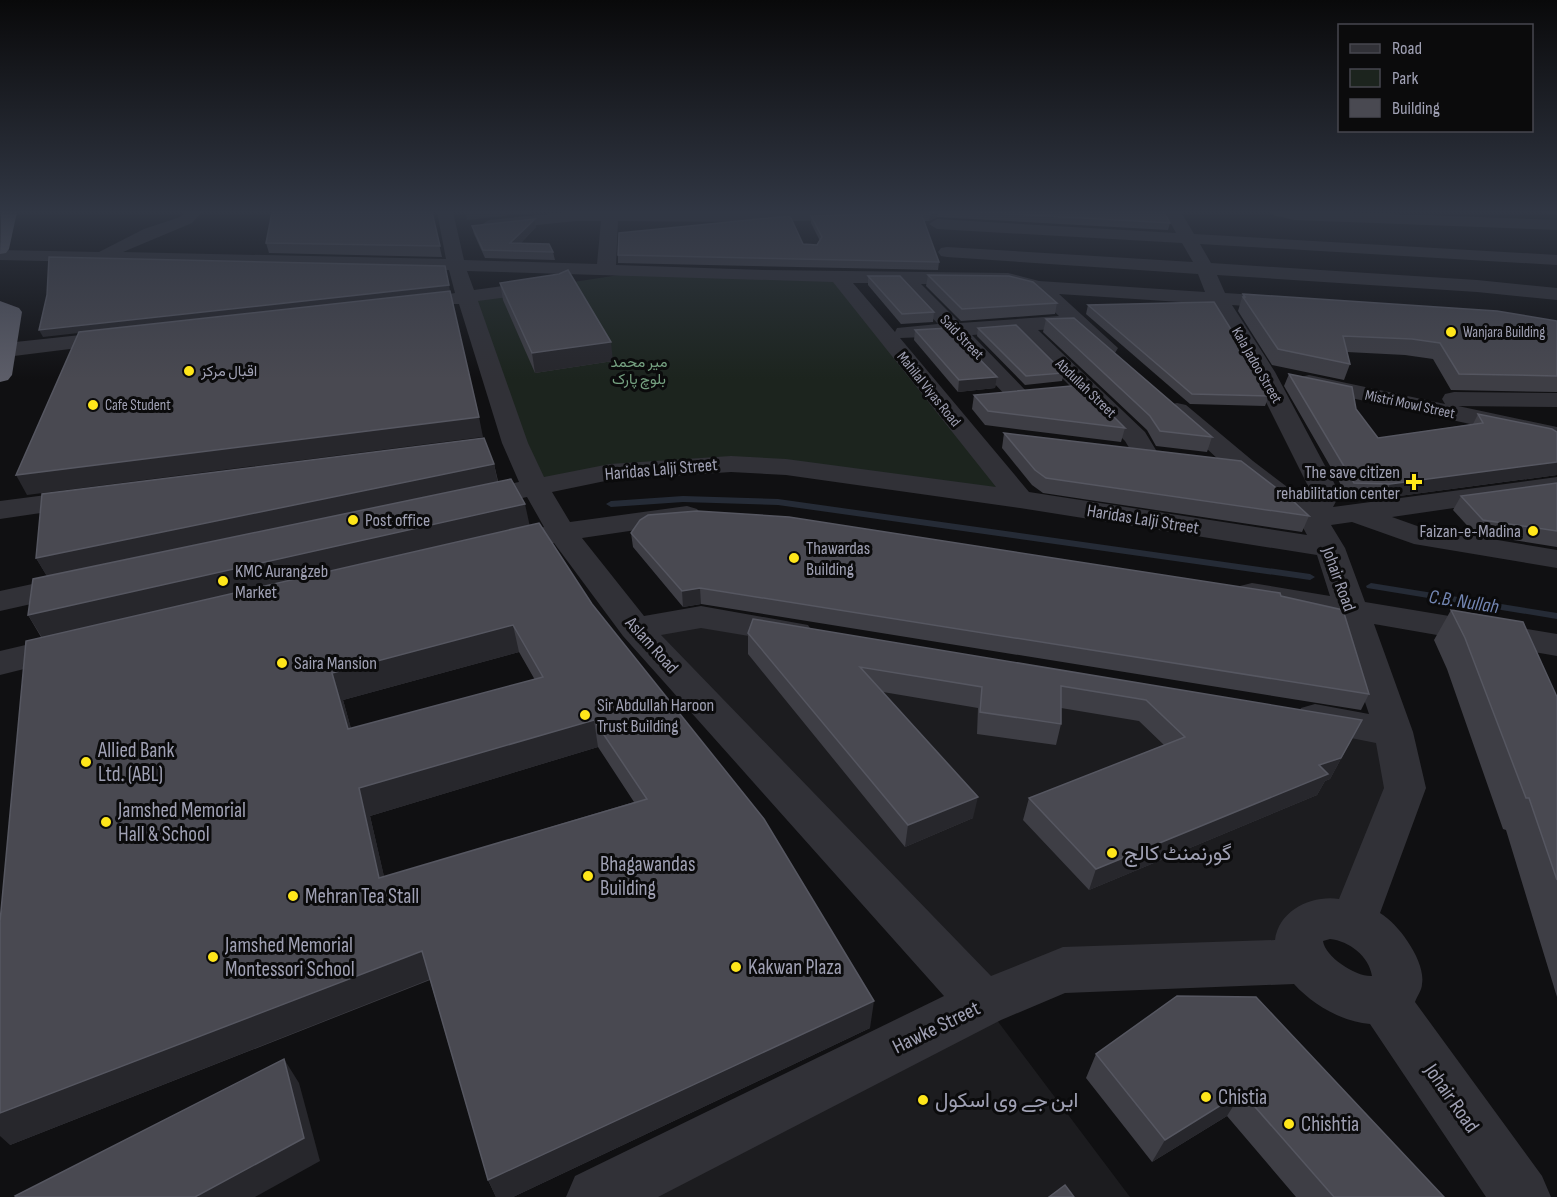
<svg xmlns="http://www.w3.org/2000/svg" width="1557" height="1197" viewBox="0 0 1557 1197" font-family="'Sofia Sans Condensed',Vazirmatn,sans-serif">
<style>
.built{fill:#1c1c1f}
.green{fill:#1c241e}
.lines{fill:none;stroke-linecap:round;stroke-linejoin:round}
.stream{fill:#252b36;fill-rule:evenodd}
.minor{fill:#313137;fill-rule:evenodd}
.highway{fill:#5c5d68;fill-rule:evenodd}
.wall{fill:#3e3e45;fill-rule:evenodd}
.shaded-wall{fill:#27272c}
.building{fill:#494951;stroke:#565761;stroke-width:1.5;fill-rule:evenodd}
.poi-dot{fill:#ffe61a;stroke:#0b0b0c;stroke-width:2}
.labels{text-anchor:middle;stroke-width:6;stroke-linejoin:round;paint-order:stroke}
.far-poi-label{font-size:15px;fill:#a0a1b4;stroke:#0b0b0c;text-anchor:start}
.far-street-label{font-size:15px;fill:#a0a1b4;stroke:#0b0b0c}
.far-park-label{font-size:15px;fill:#75a181;stroke:#0b0b0c}
.street-label{font-size:18px;fill:#a0a1b4;stroke:#0b0b0c}
.poi-label{font-size:18px;fill:#a0a1b4;stroke:#0b0b0c;text-anchor:start}
.water-label{font-size:20px;font-style:italic;fill:#7386b3;stroke:#0b0b0c}
.near-poi-label{font-size:21px;fill:#a0a1b4;stroke:#0b0b0c;text-anchor:start}
.near-street-label{font-size:21px;fill:#a0a1b4;stroke:#0b0b0c}
</style>
<rect width="100%" height="100%" fill="#101012"/>
<path class="built" d="M693 618 1394 732 1405 788 1353 923 984 1003 1130 1197H596L983 1003 635 628Z"/>
<path class="green" d="M632 273 839 278 1020 499 731 464 535 486 468 298Z"/>
<g class="lines">
<g class="stream">
<path d="M683 496 778 499 1310 574 1315 577 1310 580 778 505 683 502 611 507 606 504 611 501Z"/>
<path d="M1371 583 1557 613V619L1367 588 1366 586Z"/>
</g>
<g class="minor">
<path d="M185 212H202L192 223 123 252 446 259 437 212H453L464 260 597 264 601 221H576L489 230 481 225 489 220 569 212H933L932 216 926 218 753 222 618 221 616 265 764 270 1008 273 1039 281 1205 292 1198 274 947 257 941 256 938 252 941 248 947 247 1193 262 1182 243 937 229 929 224 937 219 1176 233 1165 212H1181L1194 234 1557 255V265L1200 244 1211 263 1477 280 1557 288V300L1477 292 1217 275 1225 293 1287 297 1294 299 1297 303 1294 307 1287 309 1232 305 1275 372 1340 494 1333 507 1557 477V493L1392 517 1420 527 1557 550V568L1414 544 1352 522 1331 525 1345 548 1365 602 1557 634V656L1374 624 1413 732 1426 788 1380 913C1399 924 1426 962 1422 984 1422 990 1417 996 1415 1002L1542 1176 1551 1197H1486L1370 1024C1342 1022 1312 1004 1294 984L1065 993 1001 1020 658 1197H566L575 1176 944 996 623 636 554 543 504 553 493 550 489 544 493 538 544 527 527 497 474 508 464 505 460 499 464 493 519 482 502 443 459 304H439L436 300 439 296 455 293 449 270 0 260V250L99 252 144 229 180 217ZM467 271 833 282 996 487 786 459 731 456 610 464 544 477 528 443 478 301 547 292 554 290 557 286 554 282 547 280 474 290ZM853 283H900L938 324 897 328 895 332ZM921 284 1008 285 1032 291 1059 316 960 323ZM1059 294 1211 304 1251 372 1312 494 1307 502 1253 461 1186 405 1177 403 1168 405 1165 410 1233 473 1301 524 1307 535 1029 492 900 338 949 336 1010 400 1018 402 1026 400 1030 395 972 335 1016 332 1125 441 1137 461 1146 463 1155 461 1159 455 1145 432 1038 330 1072 328C1084 339 1096 357 1115 353L1118 348ZM731 472 786 475 1020 508 1317 555 1330 596 1252 583 1240 586 1236 593 1240 600 1252 603 1337 618 1369 714 1315 704 1301 708 1296 718 1301 728 1376 743 1384 788 1339 899C1312 895 1279 910 1275 940L1063 947 991 976 661 635 701 628 796 644 808 641 813 633 808 625 701 606 644 616 582 538 697 521 702 515 697 509 687 506 570 522 552 492 610 480ZM1330 939C1349 941 1369 956 1372 976 1356 977 1325 957 1323 941Z"/>
<path d="M1271 212H1339L1557 220V230L1294 220 1273 215Z"/>
<path d="M118 331 126 332 129 337 126 342 6 357 0 355V345L6 343Z"/>
<path d="M1309 375 1445 404 1442 399 1445 394 1454 392 1557 393V407L1458 406 1557 427V443L1301 387 1297 382 1301 377Z"/>
<path d="M85 490 95 493 99 499 95 505 0 519V501Z"/>
<path d="M74 575 85 578 90 585 85 592 0 611V591Z"/>
<path d="M68 635 80 639 86 647 80 655 0 675V651Z"/>
</g>
<g class="highway">
<path d="M1 212H17L9 249 6 253 0 254Z"/>
<path d="M0 301 19 308 22 312 12 375 8 380 0 382Z"/>
</g>
</g>
<g class="wall">
<path d="M432 212 442 257 269 253 266 243Z"/>
<path d="M931 212H1164L1170 223 1168 230 937 217 929 221H924L939 262 938 270 618 263V255L803 244 817 245 820 241 811 223V216L927 213Z"/>
<path d="M1541 212H1557V215Z"/>
<path d="M535 219 536 227 520 244 553 252 555 260 485 258 474 234 472 226Z"/>
<path d="M559 274 613 361 535 373 503 300 500 283Z"/>
<path d="M928 275 1057 303 1055 314 961 321 926 286Z"/>
<path d="M868 276 934 312 933 322 901 324 868 285Z"/>
<path d="M1243 294 1557 321V392L1451 390 1433 359 1405 355 1347 352 1350 364 1344 380 1272 365 1238 311Z"/>
<path d="M1088 305 1269 396 1265 406 1190 404 1086 314Z"/>
<path d="M1046 319 1212 437 1207 452 1156 446 1147 430 1043 332Z"/>
<path d="M978 328 1064 373 1062 381 1025 385 977 336Z"/>
<path d="M915 330 997 377 995 388 958 392 914 340Z"/>
<path d="M1289 374 1356 409 1378 438 1473 424 1478 414 1557 432V475L1384 498 1348 497 1284 386Z"/>
<path d="M974 395 1125 428 1121 442 985 425 972 409Z"/>
<path d="M1004 433 1309 516 1302 532 1043 493 1032 485 1002 448Z"/>
<path d="M494 464 498 481 529 525 870 1028 513 1197H496L488 1180 430 980 10 1145 41 637 28 615 47 576 36 558ZM519 652 535 680 351 729 343 700ZM598 747 634 802 384 877 370 816Z"/>
<path d="M1557 483V547L1475 534 1453 510 1461 496Z"/>
<path d="M631 533 1281 596 1369 694 1361 710 701 604 683 607 633 547Z"/>
<path d="M1451 610 1557 697V997L1506 830 1503 829 1447 669 1434 640Z"/>
<path d="M748 633 1362 720 1330 779 1325 781 1317 795 1089 890 1023 820 1029 798 1164 745 1139 721 1061 708V724L1056 745 977 734 978 708 883 692 973 818 905 847 748 654Z"/>
<path d="M1177 996 1444 1197H1296L1227 1116 1152 1162 1086 1078 1096 1054Z"/>
</g>
<g class="shaded-wall">
<path d="M466 212H531V213L467 220Z"/>
<path d="M934 212H938L937 217 929 221 930 214Z"/>
<path d="M535 219 536 227 512 252 510 243Z"/>
<path d="M449 285 450 291 43 337 39 330Z"/>
<path d="M611 342 613 361 535 373 532 353Z"/>
<path d="M997 377 995 388 958 392 959 380Z"/>
<path d="M479 417 483 437 27 495 16 475Z"/>
<path d="M1557 462V475L1384 498 1390 484Z"/>
<path d="M494 464 498 483 48 578 36 558Z"/>
<path d="M525 504 530 527 43 639 28 615Z"/>
<path d="M700 588 701 604 683 607 682 591Z"/>
<path d="M513 625 519 652 343 700 359 756 348 729 332 673Z"/>
<path d="M594 720 598 747 370 816 391 906 379 878 359 788Z"/>
<path d="M1362 720 1330 779 1325 781 1317 795 1089 890 1096 869Z"/>
<path d="M978 797 973 818 905 847 908 825Z"/>
<path d="M422 951 433 978 10 1145 0 1136V1113Z"/>
<path d="M874 1001 870 1028 513 1197H496L488 1180Z"/>
<path d="M284 1059 299 1083 320 1161 255 1197H195Z"/>
<path d="M1242 1092 1227 1116 1152 1162 1165 1140Z"/>
</g>
<g class="building">
<path d="M272 212H432L440 246 266 243Z"/>
<path d="M931 212H934L930 214 921 213 939 262 618 255 619 233 790 216 803 244 817 245 822 237 811 216 927 213Z"/>
<path d="M977 212H1164L1170 223Z"/>
<path d="M535 219 510 243 549 244 553 252 483 250 472 226Z"/>
<path d="M49 257 445 266 449 285 39 330 47 295Z"/>
<path d="M568 270 611 342 532 353 500 283 559 274Z"/>
<path d="M928 275 1009 276 1033 282 1057 303 962 309Z"/>
<path d="M868 276H900L934 312 902 314Z"/>
<path d="M450 291 479 417 16 475 79 332Z"/>
<path d="M1243 294 1497 311 1557 321V376L1459 374 1440 343 1412 339 1343 336 1350 364 1278 349 1243 297H1245Z"/>
<path d="M1214 302 1252 363 1269 396 1192 394 1088 305Z"/>
<path d="M1074 318 1212 437 1160 431 1150 416 1046 319Z"/>
<path d="M1016 325 1064 373 1026 376 978 328Z"/>
<path d="M949 328 997 377 959 380 915 330Z"/>
<path d="M1289 374 1352 387 1356 409 1378 438 1483 423 1478 414 1552 429 1557 432V462L1390 484 1354 483Z"/>
<path d="M1082 385 1125 428 988 411 974 395Z"/>
<path d="M1004 433 1241 461 1292 500 1309 516 1046 478 1035 470Z"/>
<path d="M484 438 494 464 36 558 42 494Z"/>
<path d="M511 479 525 504 28 615 33 579Z"/>
<path d="M1557 483V531L1483 520 1461 496Z"/>
<path d="M697 511 789 517 1280 593 1281 596 1343 610 1369 694 700 588 682 591 631 533 640 520 648 515Z"/>
<path d="M539 523 592 604 764 819 874 1001 488 1180 422 951 0 1113V922L26 641ZM513 625 543 677 348 729 332 673ZM594 720 647 799 379 878 359 788Z"/>
<path d="M1451 610 1523 622 1557 697V880L1529 798H1526L1465 638Z"/>
<path d="M753 619 1362 720 1341 758 1319 765 1328 774 1096 869 1029 798 1185 737 1146 700 1061 686V724L980 712 982 687 860 667 978 797 908 825 748 633Z"/>
<path d="M1177 996 1256 997 1444 1197H1334L1242 1092 1165 1140 1096 1054Z"/>
<path d="M284 1059 304 1138 195 1197H16L15 1196Z"/>
<path d="M1065 1185 1074 1197H1049Z"/>
</g>
<linearGradient id="sky" x2="0" y2="1"><stop stop-color="#09090a"/><stop offset="0.56" stop-color="#313744"/><stop offset="1" stop-color="#313744" stop-opacity="0"/></linearGradient>
<rect width="1557" height="379" fill="url(#sky)"/>
<g class="poi-dot">
<circle cx="1451" cy="332" r="6"/>
<circle cx="189" cy="371" r="6"/>
<circle cx="93" cy="405" r="6"/>
<path d="M1411 473h6v6h6v6h-6v6h-6v-6h-6v-6h6z"/>
<circle cx="353" cy="520" r="6"/>
<circle cx="1533" cy="531" r="6"/>
<circle cx="794" cy="558" r="6"/>
<circle cx="223" cy="581" r="6"/>
<circle cx="282" cy="663" r="6"/>
<circle cx="585" cy="715" r="6"/>
<circle cx="86" cy="762" r="6"/>
<circle cx="106" cy="822" r="6"/>
<circle cx="1112" cy="853" r="6"/>
<circle cx="588" cy="876" r="6"/>
<circle cx="293" cy="896" r="6"/>
<circle cx="213" cy="957" r="6"/>
<circle cx="736" cy="967" r="6"/>
<circle cx="1206" cy="1097" r="6"/>
<circle cx="923" cy="1100" r="6"/>
<circle cx="1289" cy="1124" r="6"/>
</g>
<g class="labels">
<g class="far-poi-label">
<text x="1463" y="337">Wanjara Building</text>
<text x="201" y="376">اقبال مرکز</text>
<text x="105" y="410">Cafe Student</text>
</g>
<g class="far-street-label">
<text transform="translate(962 337) rotate(46)" y="5">Said Street</text>
<text transform="translate(1257 365) rotate(60)" y="5">Kala Jadoo Street</text>
<text transform="translate(1086 388) rotate(44)" y="5">Abdullah Street</text>
<text transform="translate(929 389) rotate(51)" y="5">Mahilal Viyas Road</text>
<text transform="translate(1410 404) rotate(12)" y="5">Mistri Mowl Street</text>
</g>
<g class="far-park-label">
<text x="639" y="367">میر محمد<tspan x="639" dy="17">بلوچ پارک</tspan></text>
</g>
<g class="street-label">
<text transform="translate(661 469) rotate(-5)" y="6">Haridas Lalji Street</text>
<text transform="translate(1143 519) rotate(9)" y="6">Haridas Lalji Street</text>
<text transform="translate(1339 579) rotate(70)" y="6">Johair Road</text>
<text transform="translate(652 645) rotate(48)" y="6">Aslam Road</text>
</g>
<g class="poi-label">
<text x="1400" y="478" text-anchor="end">The save citizen<tspan x="1400" dy="21">rehabilitation center</tspan></text>
<text x="365" y="526">Post office</text>
<text x="1521" y="537" text-anchor="end">Faizan-e-Madina</text>
<text x="806" y="554">Thawardas<tspan x="806" dy="21">Building</tspan></text>
<text x="235" y="577">KMC Aurangzeb<tspan x="235" dy="21">Market</tspan></text>
<text x="294" y="669">Saira Mansion</text>
<text x="597" y="711">Sir Abdullah Haroon<tspan x="597" dy="21">Trust Building</tspan></text>
</g>
<g class="water-label">
<text transform="translate(1464 601) rotate(9)" y="7">C.B. Nullah</text>
</g>
<g class="near-poi-label">
<text x="98" y="757">Allied Bank<tspan x="98" dy="24">Ltd. (ABL)</tspan></text>
<text x="118" y="817">Jamshed Memorial<tspan x="118" dy="24">Hall &amp; School</tspan></text>
<text x="1124" y="860">گورنمنٹ کالج</text>
<text x="600" y="871">Bhagawandas<tspan x="600" dy="24">Building</tspan></text>
<text x="305" y="903">Mehran Tea Stall</text>
<text x="225" y="952">Jamshed Memorial<tspan x="225" dy="24">Montessori School</tspan></text>
<text x="748" y="974">Kakwan Plaza</text>
<text x="1218" y="1104">Chistia</text>
<text x="935" y="1107">این جے وی اسکول</text>
<text x="1301" y="1131">Chishtia</text>
</g>
<g class="near-street-label">
<text transform="translate(936 1027) rotate(-26)" y="7">Hawke Street</text>
<text transform="translate(1452 1098) rotate(55)" y="7">Johair Road</text>
</g>
</g>
<rect x="1338" y="24" width="195" height="108" fill="#0b0b0c" stroke="#47474f" stroke-width="1.5"/>
<rect x="1350" y="44" width="30" height="9" fill="#313137" stroke="#47474f" stroke-width="1.5"/>
<text x="1392" y="54" font-size="18" fill="#a0a1b4">Road</text>
<rect x="1350" y="69" width="30" height="18" fill="#1c241e" stroke="#47474f" stroke-width="1.5"/>
<text x="1392" y="84" font-size="18" fill="#a0a1b4">Park</text>
<rect x="1350" y="99" width="30" height="18" fill="#494951" stroke="#47474f" stroke-width="1.5"/>
<text x="1392" y="114" font-size="18" fill="#a0a1b4">Building</text>
</svg>
